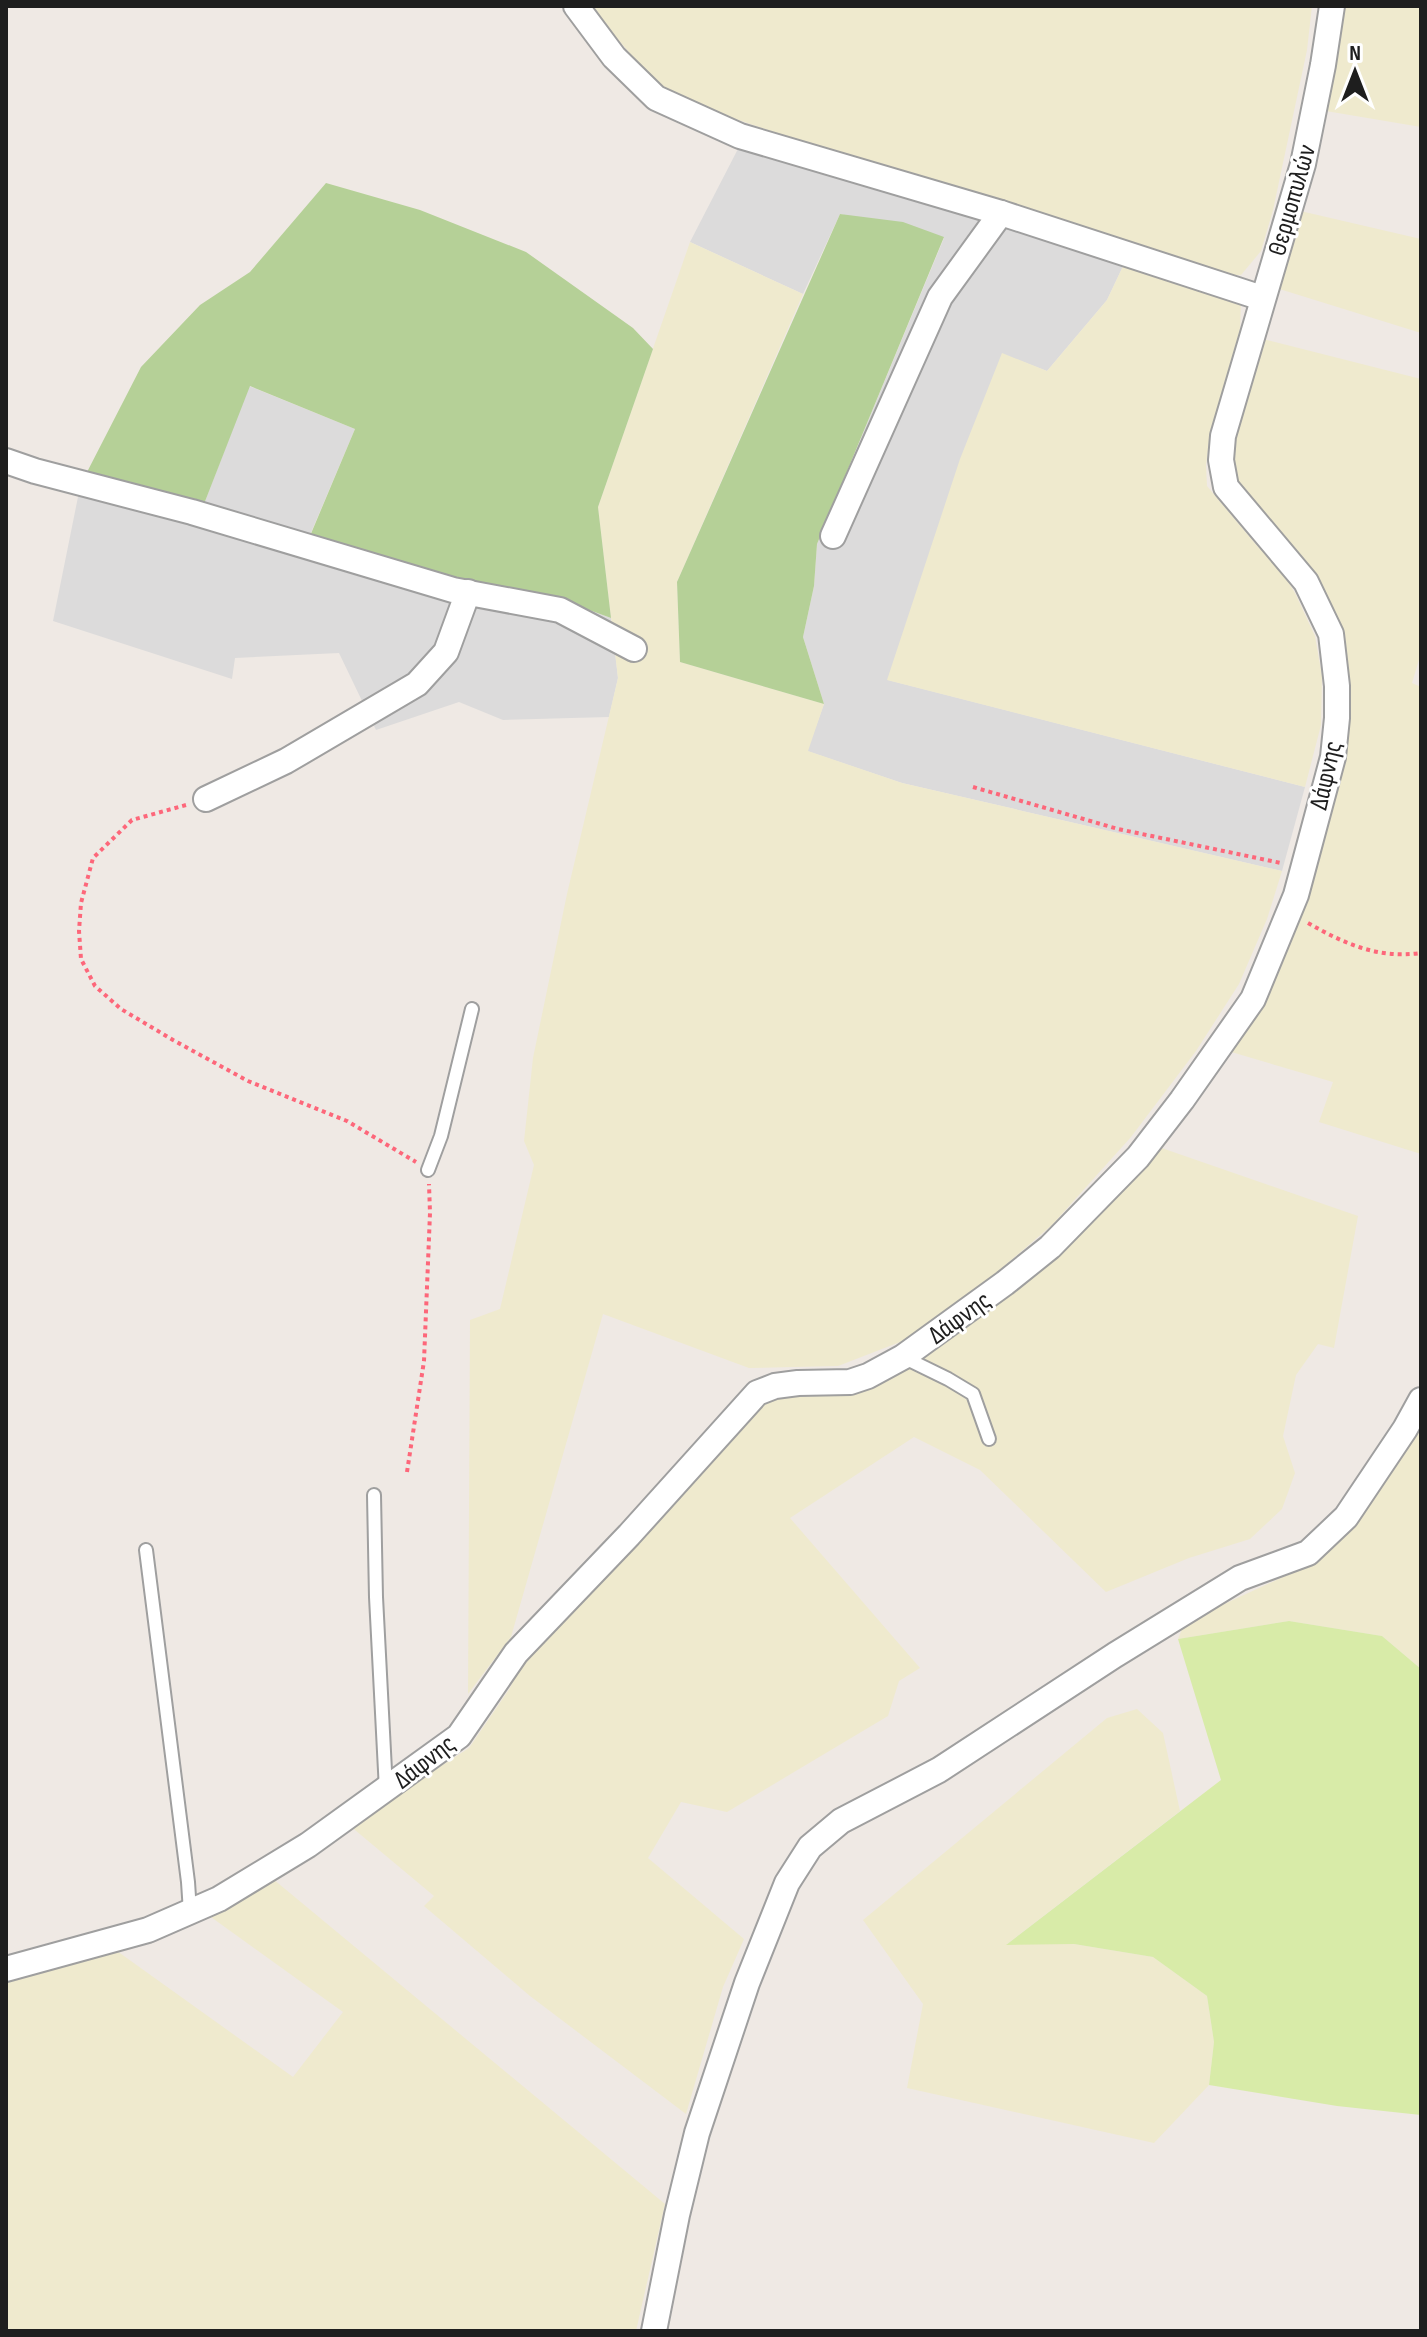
<svg xmlns="http://www.w3.org/2000/svg" width="1427" height="2337" viewBox="0 0 1427 2337" font-family="'Sofia Sans Condensed',sans-serif">
<style>
.residential{fill:#dcdbdb}
.farmland{fill:#efeace}
.grass{fill:#d8eba8}
.forest{fill:#b5d097}
.lines{fill:none;stroke-linecap:round;stroke-linejoin:round}
.service-casing{stroke:#9f9f9f;stroke-width:16}
.minor-casing{stroke:#9f9f9f;stroke-width:28}
.path{stroke:#fd677a;stroke-width:4;stroke-dasharray:4 4;stroke-linecap:butt}
.service{stroke:#fff;stroke-width:12}
.minor{stroke:#fff;stroke-width:24}
.labels{text-anchor:middle;stroke-width:6;stroke-linejoin:round;paint-order:stroke}
.street-label{font-size:26px;fill:#1e1e1e;stroke:#fff}
</style>
<rect width="100%" height="100%" fill="#efe9e4"/>
<g class="residential">
<path d="M740 145 1125 262 1107 300 1047 371 1002 354 888 680 1305 787 1282 871 902 783 807 751 824 704 803 637 814 586 817 544 944 238 840 214 803 294 690 242Z"/>
<path d="M249 386 355 429 310 535 559 599 611 618 618 678 609 717 503 720 459 702 376 730 339 653 235 658 232 679 53 621 79 492 204 504Z"/>
</g>
<g class="farmland">
<path d="M589 6H1312L1307 50 1273 210 1261 251 1241 275H1226L820 148 692 104 653 80Z"/>
<path d="M1337 6H1421V127L1320 110Z"/>
<path d="M1296 210 1421 239V333L1273 287Z"/>
<path d="M690 242 803 294 677 582 680 662 824 704 808 751 902 783 1282 871 1267 919 1239 984 1196 1051 1131 1137 1052 1225 995 1274 913 1337 838 1366 749 1368 603 1314 511 1637 468 1694 470 1320 500 1309 534 1165 524 1141 533 1058 567 894 618 678 598 507Z"/>
<path d="M1125 262 1241 302 1240 329 1210 434 1206 465 1207 486 1258 547 1277 564 1295 593 1315 636 1322 676 1321 725 1305 787 887 680 960 459 1002 353 1047 371 1107 300Z"/>
<path d="M1255 337 1421 379V653L1412 683 1421 687V1154L1319 1122 1333 1082 1228 1051 1337 758 1334 632 1229 484 1226 437Z"/>
<path d="M1153 1145 1358 1216 1334 1348 1318 1344 1296 1375 1283 1436 1295 1473 1282 1509 1250 1539 1189 1558 1106 1592 980 1470 914 1437 790 1518 920 1668 899 1681 888 1716 727 1812 681 1802 648 1858 744 1939 723 1987 686 2114 530 1996 424 1906 434 1896 349 1825 469 1748 510 1688 524 1656 759 1398 912 1356Z"/>
<path d="M1421 1413V1669L1382 1636 1289 1621 1178 1639 1185 1622 1298 1570Z"/>
<path d="M1137 1709 1163 1733 1180 1811 1007 1944H1074L1153 1957 1207 1996 1214 2042 1209 2085 1154 2143 907 2088 923 2004 863 1920 1107 1718Z"/>
<path d="M267 1874 665 2204 636 2331H6V1974L110 1946 293 2077 343 2012 204 1912Z"/>
</g>
<path class="grass" d="M1289 1621 1382 1636 1421 1669V2115L1337 2106 1209 2085 1214 2042 1207 1996 1153 1957 1074 1944 1006 1945 1221 1780 1178 1639Z"/>
<g class="forest">
<path d="M326 183 420 210 526 252 633 328 653 349 598 507 611 618 559 599 468 582 310 536 355 429 250 386 204 504 85 476 141 367 200 305 250 272Z"/>
<path d="M840 214 903 222 944 237 817 544 814 586 803 637 824 704 680 662 677 582Z"/>
</g>
<g class="lines">
<g class="service-casing">
<g id="service">
<path d="M428 1170 441 1136 472 1009"/>
<path d="M903 1357 948 1379 973 1394 989 1439"/>
<path d="M374 1495 376 1597 386 1790"/>
<path d="M146 1550 188 1882 190 1912"/>
</g>
</g>
<g class="minor-casing">
<g id="minor">
<path d="M576 6 614 57 656 98 740 136 1001 213 1262 298"/>
<path d="M6 461 35 471 192 512 453 590 560 610 634 649"/>
<path d="M833 536 940 297 1001 213"/>
<path d="M206 799 286 761 417 684 446 652 468 592"/>
<path d="M6 1969 148 1930 219 1899 308 1845 459 1736 516 1653 629 1535 757 1393 775 1386 798 1383 850 1382 868 1376 903 1357 1005 1283 1050 1247 1138 1157 1182 1100 1253 999 1296 895 1333 757 1337 718V686L1331 634 1306 582 1226 487 1221 460 1223 436 1303 164 1323 65 1332 6"/>
<path d="M654 2331 677 2215 697 2133 747 1983 787 1883 810 1847 841 1821 939 1770 1115 1655 1240 1578 1308 1553 1346 1517 1405 1429 1421 1400"/>
</g>
</g>
<g class="path">
<path d="M973 787 1118 829 1281 863"/>
<path d="M186 805 132 820 93 858 81 903 79 931 81 959 95 986 121 1009 173 1040 248 1081 347 1121 416 1162"/>
<path d="M1308 923C1345 944 1378 959 1421 953"/>
<path d="M407 1472 424 1361 430 1213 429 1184"/>
</g>
<use href="#service" class="service"/>
<use href="#minor" class="minor"/>
</g>
<g class="labels">
<g class="street-label">
<text transform="translate(1291 200) rotate(-74)" y="9">Θερμοπυλών</text>
<text transform="translate(1325 775) rotate(-77)" y="9">Δάφνης</text>
<text transform="translate(959 1317) rotate(-36)" y="9">Δάφνης</text>
<text transform="translate(424 1761) rotate(-38)" y="9">Δάφνης</text>
</g>
</g>
<rect width="1427" height="2337" fill="none" stroke="#1e1e1e" stroke-width="16"/>
<g transform="translate(1355 72)" stroke="#ffffff" stroke-width="6" paint-order="stroke">
<path d="M0-6L14 30L0 20L-14 30Z" fill="#1e1e1e"/>
<text y="-12" font-size="22" font-weight="bold" text-anchor="middle" fill="#1e1e1e">N</text>
</g>
</svg>
